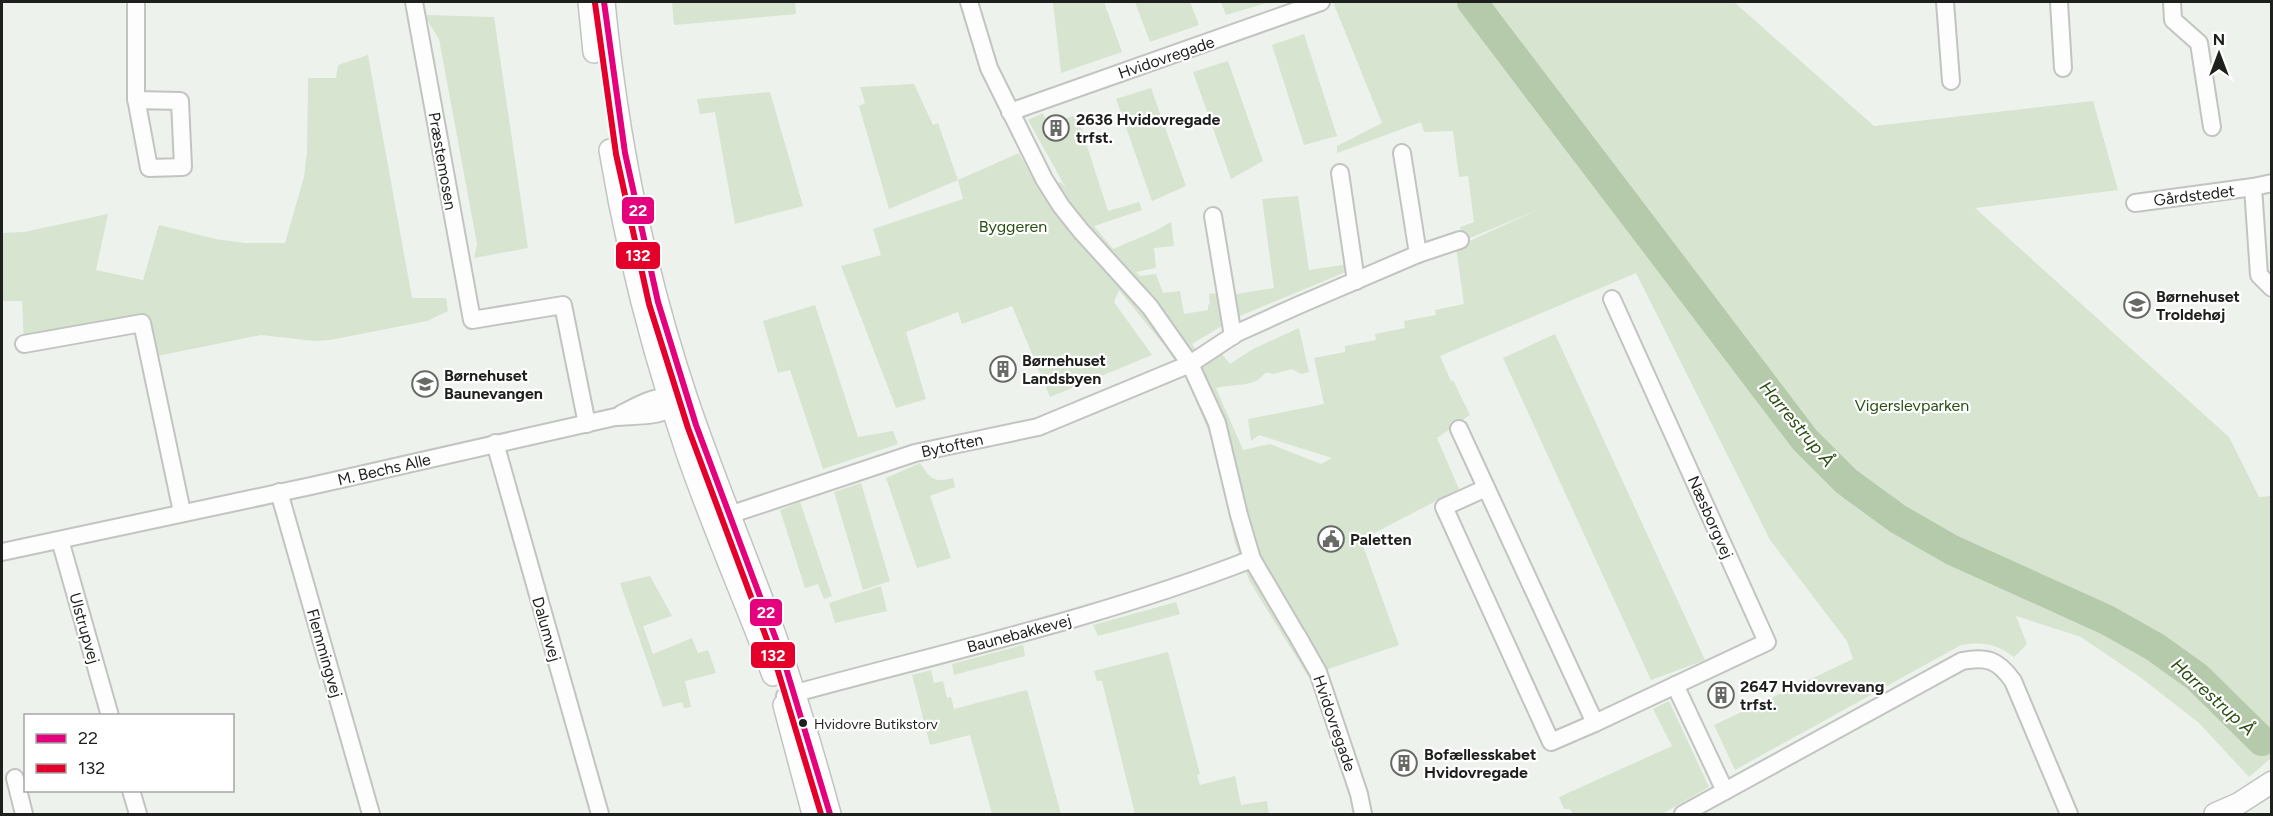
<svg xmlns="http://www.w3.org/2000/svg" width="2273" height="816" viewBox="0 0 2273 816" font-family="Figtree,sans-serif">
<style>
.green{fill:#d6e4d0}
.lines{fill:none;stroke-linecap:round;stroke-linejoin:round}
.river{stroke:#b5caab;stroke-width:30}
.minor-casing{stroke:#c1c4c0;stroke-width:20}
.tertiary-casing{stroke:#c1c4c0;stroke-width:24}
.minor{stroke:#fcfdfc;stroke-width:16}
.tertiary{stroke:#fcfdfc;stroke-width:21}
.bus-1-casing{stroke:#fff;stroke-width:10}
.bus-2-casing{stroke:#fff;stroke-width:10}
.bus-1{stroke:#e5007d;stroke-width:6}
.bus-2{stroke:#e4002b;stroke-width:6}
.bus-dot{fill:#1e201d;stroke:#fff;stroke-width:2}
.labels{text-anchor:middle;stroke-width:4.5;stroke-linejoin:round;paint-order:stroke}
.bus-label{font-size:14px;fill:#1e201d;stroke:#fff;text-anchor:start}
.street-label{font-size:16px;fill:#1e201d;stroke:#fff}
.poi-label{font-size:16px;font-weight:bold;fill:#1e201d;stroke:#fff;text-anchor:start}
.park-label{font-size:16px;fill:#2a4e12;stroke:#fff}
.water-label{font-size:18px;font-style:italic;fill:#2b4e13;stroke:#fff}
.line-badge{stroke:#fff;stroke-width:2}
.badge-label{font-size:16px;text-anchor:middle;font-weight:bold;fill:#fff}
</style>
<rect width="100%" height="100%" fill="#eef2ec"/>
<g class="green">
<path d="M672 2H795L796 14 674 25Z"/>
<path d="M1053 2H1104L1122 52 1061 73Z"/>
<path d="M1135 2H1190L1199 25 1150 42Z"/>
<path d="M1221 2H1269L1226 15Z"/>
<path d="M1333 2H1734L1874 126 2093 101 2118 190 1975 208 2229 437 2259 497 2271 496V758L2249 777 2199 723 2140 677 2081 637 2016 616 2027 644 2014 657C1994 643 1984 642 1961 645L1735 770 1714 725 1853 659 1847 641 1770 540 1636 273 1440 356 1451 381 1453 380 1470 415 1437 438 1459 489 1361 540 1399 645 1308 676 1250 582 1235 543 1215 447 1186 376 1164 345 1119 290 1114 302 1152 355 1050 397 1012 306 962 324 958 312 906 332 926 399 896 408 841 266 881 255 873 229 963 199 958 180 889 209 859 106 865 103 860 87 914 84 933 125 938 123 958 180 1019 153 1037 187 1061 182 1067 190 1028 120 1043 113 1047 124 1077 115 1108 211 1139 202 1142 210 1094 226 1113 249 1153 232 1171 222 1174 246 1154 248 1156 268 1136 272 1140 276 1156 274 1163 293 1180 291 1184 314 1208 310V305L1210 304 1209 294 1220 293 1225 324 1192 344 1205 364 1221 353 1230 364 1253 349 1299 328 1309 372 1301 374 1292 369 1273 374C1263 370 1264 377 1256 381 1245 386 1228 385 1216 388L1243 450 1270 444 1321 464 1332 458 1259 435 1251 441 1248 419 1324 404 1314 358 1345 352V346L1376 340 1375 334 1405 328 1404 321 1436 315 1435 310 1464 304 1456 247 1540 209 1465 240 1460 227 1474 222 1468 176 1459 177 1453 131 1424 132 1421 122 1337 153V146L1382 123Z"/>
<path d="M424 15 494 17 528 248 474 258 477 244 439 39Z"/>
<path d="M1304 34 1337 136 1304 145 1272 45Z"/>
<path d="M368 55 412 298H446L448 311 427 321 330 340 314 341 261 335 157 356 146 320 24 344 22 301H2V233L24 232 108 214 96 270 143 280 159 225 215 239 245 243H285L304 177 307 152 308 78H336L338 65Z"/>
<path d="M1228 61 1263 161 1231 179 1193 72Z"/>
<path d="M1151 88 1186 186 1152 201 1116 99Z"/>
<path d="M770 92 803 206 735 224 715 112 700 114 697 99Z"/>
<path d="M1298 196 1309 270 1348 264V271L1235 318 1231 295 1274 288 1262 199Z"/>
<path d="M815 305 858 437 893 431 898 444 823 469 790 370 778 373 763 321Z"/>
<path d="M1555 334 1705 660 1651 680 1503 358Z"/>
<path d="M920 463C931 479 933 483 953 478L955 487 930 496 951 558 917 568 886 478Z"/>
<path d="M861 483 890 581 863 590 834 492Z"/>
<path d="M800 502 832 596 824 599 818 584 805 588 780 510Z"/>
<path d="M650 576 672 616 643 626 653 654 692 638 698 653 708 650 716 673 685 681 691 707 684 708 682 702 663 707 620 583Z"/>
<path d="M881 586 887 611 835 623 829 603Z"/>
<path d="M1176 602 1180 614 1173 616 1098 636 1093 625Z"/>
<path d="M1023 645 1025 656 954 675 952 664Z"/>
<path d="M1168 652 1200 774 1197 775 1200 785 1235 776 1241 805 1267 801 1269 814H1135L1102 681H1097L1094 671Z"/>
<path d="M931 670 934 683 943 681 947 698 951 697 954 709 1027 690 1061 814H992L970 735 930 745 912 675Z"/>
<path d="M1669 701 1709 787 1662 814H1573L1570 809H1564L1559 797 1672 746 1653 709Z"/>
</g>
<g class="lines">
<path class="river" d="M1472 2 1805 440 1846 481 1898 519 1952 550 2107 620 2155 647 2197 677 2262 741"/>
<g class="minor-casing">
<g id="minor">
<path d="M136 2V98L149 168 183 167 180 101 136 100"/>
<path d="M414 2 472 320 563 305 587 424"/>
<path d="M969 2 989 68 1044 179 1061 206 1081 231 1150 307 1190 364 1217 423 1239 515 1252 559 1295 632"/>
<path d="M1945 2 1951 81"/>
<path d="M2059 2 2063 68"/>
<path d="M2172 2 2173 20 2199 43 2212 127"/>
<path d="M1010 112 1321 2"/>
<path d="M1402 153 1418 254"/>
<path d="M1340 173 1356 281"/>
<path d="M2253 187 2259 275 2272 288"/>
<path d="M2135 203 2253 187 2272 183"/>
<path d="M1213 216 1233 336"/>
<path d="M24 344 142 323 182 512"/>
<path d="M621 414C639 405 657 394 678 397"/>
<path d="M1459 429 1595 723 1767 642 1612 299"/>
<path d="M495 443 600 814"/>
<path d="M1486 488 1444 507 1551 742 1595 723"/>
<path d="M279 492 371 814"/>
<path d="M720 518 915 453 1038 427 1190 364 1237 333 1299 305 1418 254 1460 240"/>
<path d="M60 540 110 716"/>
<path d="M2 552 311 486 615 417C638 415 663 418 681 402"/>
<path d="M1297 635 1318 672 1359 794 1363 814"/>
<path d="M1675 685 1725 791"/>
<path d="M785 696C941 653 1101 618 1252 559"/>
<path d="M15 778 24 814"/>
<path d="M131 790 138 814"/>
<path d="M1683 814 1962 661C1987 656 1998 660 2013 681L2069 814"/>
</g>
</g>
<g class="tertiary-casing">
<g id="tertiary">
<path d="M589 2 594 52"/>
<path d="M604 2C617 136 644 271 687 399 711 470 739 538 765 607 790 675 811 745 830 814"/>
<path d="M610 150C627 252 653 353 686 450 712 526 745 600 773 675"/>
<path d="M784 705 813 814"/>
<path d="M2215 814 2238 804 2272 782"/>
</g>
</g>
<use href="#minor" class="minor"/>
<use href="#tertiary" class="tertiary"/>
<g class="bus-1-casing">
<path id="bus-1" d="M604 2 625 153 658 302 696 425 783 658 830 814"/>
</g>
<g class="bus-2-casing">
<path id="bus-2" d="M595 3 616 154 649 304 688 428 775 661 821 814"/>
</g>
<use href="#bus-1" class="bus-1"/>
<use href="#bus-2" class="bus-2"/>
</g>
<defs>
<g id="building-ring" transform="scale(1.35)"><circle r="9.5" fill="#fff" stroke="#676a65" stroke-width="1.5"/><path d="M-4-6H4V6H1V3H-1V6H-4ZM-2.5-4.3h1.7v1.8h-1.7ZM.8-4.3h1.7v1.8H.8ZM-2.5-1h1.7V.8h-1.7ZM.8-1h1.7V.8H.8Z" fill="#676a65"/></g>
<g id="school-ring" transform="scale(1.35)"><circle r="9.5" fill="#fff" stroke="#676a65" stroke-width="1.5"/><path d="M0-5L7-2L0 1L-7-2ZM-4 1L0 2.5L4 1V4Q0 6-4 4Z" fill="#676a65"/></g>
<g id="civic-ring" transform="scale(1.35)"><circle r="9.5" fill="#fff" stroke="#676a65" stroke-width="1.5"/><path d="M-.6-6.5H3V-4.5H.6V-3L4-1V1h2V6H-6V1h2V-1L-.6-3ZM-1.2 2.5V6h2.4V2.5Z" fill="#676a65"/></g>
</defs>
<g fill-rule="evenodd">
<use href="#building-ring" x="1056" y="128"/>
<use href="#school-ring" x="2137" y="305"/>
<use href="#building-ring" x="1003" y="369"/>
<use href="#school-ring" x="425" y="384"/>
<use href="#civic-ring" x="1331" y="539"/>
<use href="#building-ring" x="1721" y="695"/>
<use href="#building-ring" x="1404" y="763"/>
</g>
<circle class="bus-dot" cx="803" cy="723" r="5"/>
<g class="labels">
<g class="bus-label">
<text x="814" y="729">Hvidovre Butikstorv</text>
</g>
<g class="street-label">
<text transform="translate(1166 57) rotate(-19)" y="6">Hvidovregade</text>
<text transform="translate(443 161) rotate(80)" y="6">Præstemosen</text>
<text transform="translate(2194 195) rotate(-7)" y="6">Gårdstedet</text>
<text transform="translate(952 445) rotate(-12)" y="6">Bytoften</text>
<text transform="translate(384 469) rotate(-13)" y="6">M. Bechs Alle</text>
<text transform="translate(1711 517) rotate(66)" y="6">Næsborgvej</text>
<text transform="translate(85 628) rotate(74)" y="6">Ulstrupvej</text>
<text transform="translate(547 629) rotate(74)" y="6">Dalumvej</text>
<text transform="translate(1019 633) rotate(-15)" y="6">Baunebakkevej</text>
<text transform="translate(325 653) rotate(74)" y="6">Flemmingvej</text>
<text transform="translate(1335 723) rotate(71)" y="6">Hvidovregade</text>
</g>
<g class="poi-label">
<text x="1076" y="125">2636 Hvidovregade<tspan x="1076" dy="18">trfst.</tspan></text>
<text x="2156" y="302">Børnehuset<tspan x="2156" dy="18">Troldehøj</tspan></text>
<text x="1022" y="366">Børnehuset<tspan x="1022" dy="18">Landsbyen</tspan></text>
<text x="444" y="381">Børnehuset<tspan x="444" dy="18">Baunevangen</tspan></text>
<text x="1350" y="545">Paletten</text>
<text x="1740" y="692">2647 Hvidovrevang<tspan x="1740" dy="18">trfst.</tspan></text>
<text x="1424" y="760">Bofællesskabet<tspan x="1424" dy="18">Hvidovregade</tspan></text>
</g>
<g class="park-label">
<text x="1013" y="232">Byggeren</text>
<text x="1912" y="411">Vigerslevparken</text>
</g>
<g class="water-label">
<text transform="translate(1797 424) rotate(50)" y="6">Harrestrup Å</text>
<text transform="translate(2213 697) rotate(42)" y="6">Harrestrup Å</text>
</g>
</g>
<g class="line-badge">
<rect x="621" y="196" width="34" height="29" rx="6" fill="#e5007d"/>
<rect x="615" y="241" width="46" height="29" rx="6" fill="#e4002b"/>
<rect x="749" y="598" width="34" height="29" rx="6" fill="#e5007d"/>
<rect x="750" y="641" width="46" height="28" rx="6" fill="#e4002b"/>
</g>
<g class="badge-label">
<text x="638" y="216">22</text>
<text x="638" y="261">132</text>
<text x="766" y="618">22</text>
<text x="773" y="661">132</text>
</g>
<rect width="2273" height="816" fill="none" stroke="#1e201d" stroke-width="6"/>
<rect x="24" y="714" width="210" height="78" fill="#ffffff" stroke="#a5a6a5" stroke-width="1.5"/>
<rect x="36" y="734" width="30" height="9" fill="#e5007d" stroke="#a5a6a5" stroke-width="1.5"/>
<text x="78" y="744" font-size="18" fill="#1e201d">22</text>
<rect x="36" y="764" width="30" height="9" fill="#e4002b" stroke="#a5a6a5" stroke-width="1.5"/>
<text x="78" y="774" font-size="18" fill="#1e201d">132</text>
<g transform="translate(2219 54)" stroke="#ffffff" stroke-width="4.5" paint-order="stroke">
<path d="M0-4.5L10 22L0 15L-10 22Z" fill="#1e201d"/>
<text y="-9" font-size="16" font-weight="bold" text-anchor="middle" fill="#1e201d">N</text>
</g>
</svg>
